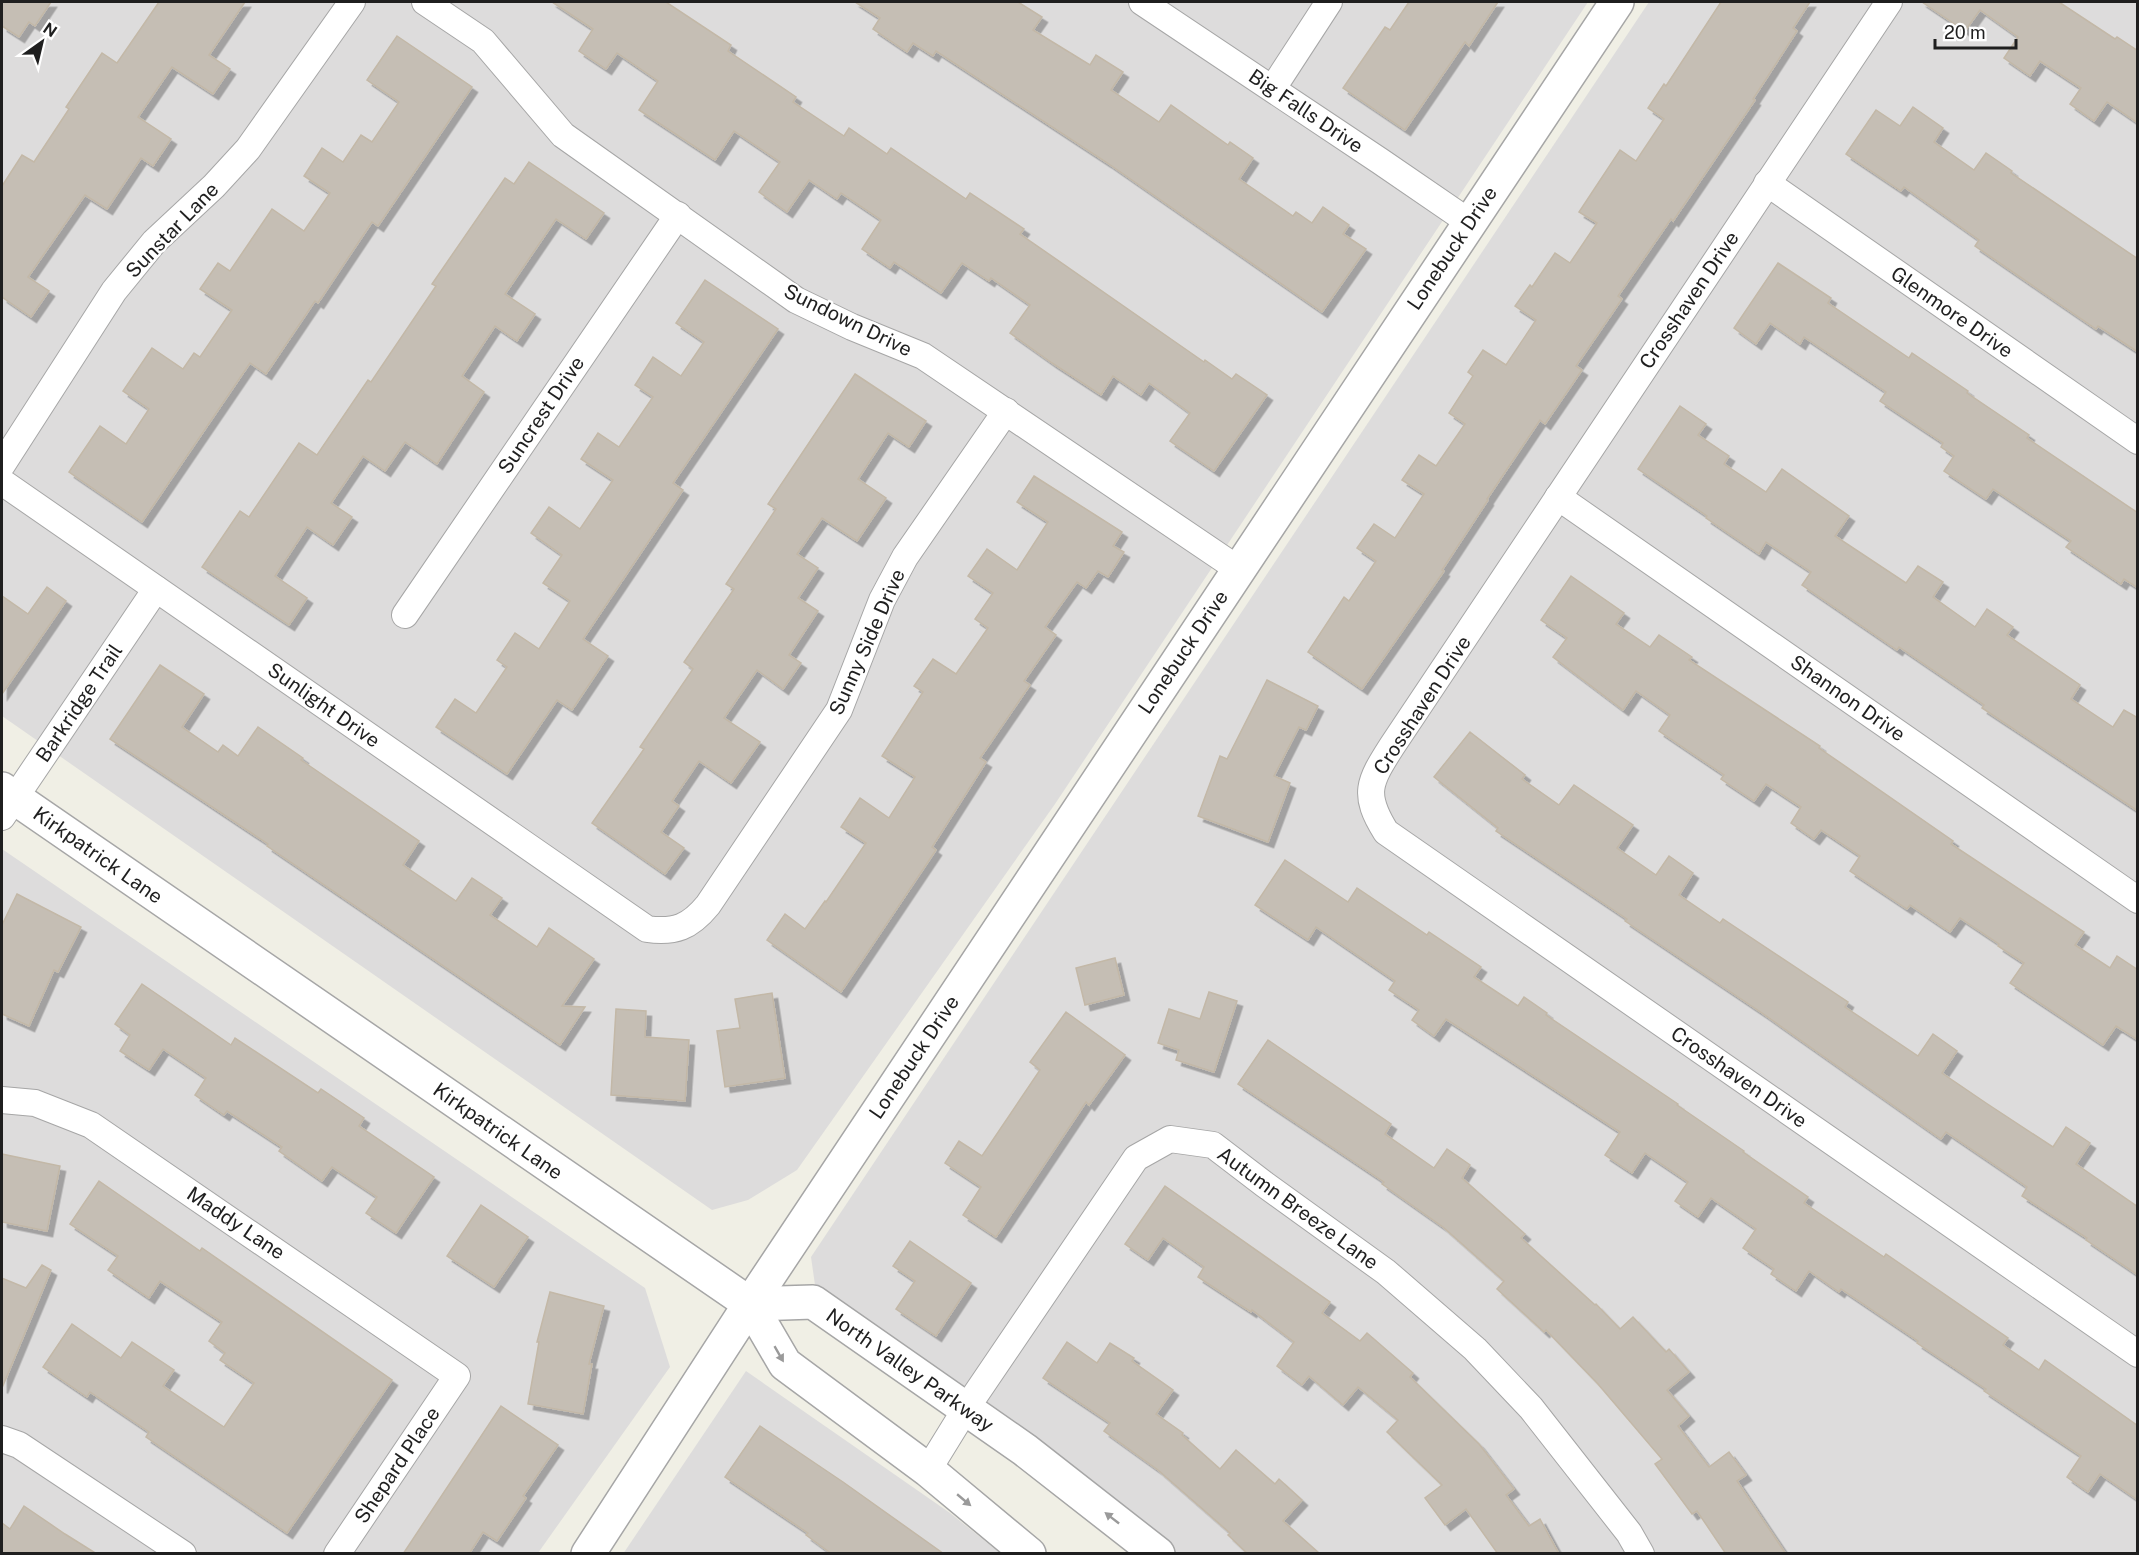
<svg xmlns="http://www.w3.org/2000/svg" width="2139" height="1555" viewBox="0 0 2139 1555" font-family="'Public Sans',sans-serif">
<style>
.residential{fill:#dddcdc}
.building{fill:#c5beb4;stroke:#c3b8a7;stroke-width:1.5;filter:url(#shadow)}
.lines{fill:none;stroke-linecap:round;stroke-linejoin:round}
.minor-casing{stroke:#a6a6a6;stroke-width:28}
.tertiary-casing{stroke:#a6a6a6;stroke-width:36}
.minor{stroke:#fff;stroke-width:26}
.tertiary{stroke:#fff;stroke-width:33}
.oneway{fill:#9a9a9a}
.labels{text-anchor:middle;stroke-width:4.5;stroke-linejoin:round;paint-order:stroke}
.street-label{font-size:20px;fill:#1f1f1f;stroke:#fff}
</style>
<defs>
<filter id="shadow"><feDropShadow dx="5.5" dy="5.5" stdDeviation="0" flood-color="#0004"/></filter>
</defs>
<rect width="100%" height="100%" fill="#f0efe5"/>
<g class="residential">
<path d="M2 2H1588L1055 804 797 1170 748 1200 712 1210 2 716Z"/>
<path d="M1649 2H2137V1553H1174L816 1292 811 1257Z"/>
<path d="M2 849 645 1288 670 1367 538 1553H2Z"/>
<path d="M746 1371 950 1513 1000 1553 623 1554Z"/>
</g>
<g class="building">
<path d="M2 2H51L35 26 29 22 19 37 2 26Z"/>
<path d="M159 2H245L209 55 230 69 213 94 172 67 138 117 171 139 153 166 141 158 107 209 85 195 28 277 49 291 31 317 2 297V186L22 155 34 162 69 109 66 107 102 53 117 63Z"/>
<path d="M552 2H666L731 45 728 51 796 97 793 102 844 136 849 128 887 154 891 148 966 199 970 193 1024 229 1020 234 1204 362 1205 360 1232 379 1236 374 1267 395 1214 471 1170 441 1190 413 1149 383 1141 395 1113 376 1101 395 1052 363 1010 333 1030 305 991 278 989 281 962 263 941 293 894 262 890 268 862 249 881 220 841 193 837 199 809 180 787 212 759 192 780 162 734 131 715 160 639 110 658 81 617 53 606 69 579 51 593 29Z"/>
<path d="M855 2H1018L1042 17 1033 30 1090 65 1096 55 1123 72 1111 90 1159 122 1171 105 1228 145 1230 142 1253 158 1239 179 1293 216 1296 212 1312 223 1323 207 1349 225 1343 234 1366 249 1322 312 1106 162 936 51 933 56 913 43 907 52 873 29 880 18Z"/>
<path d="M1409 2H1498L1469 46 1465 42 1405 130 1343 88 1385 27 1390 30Z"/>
<path d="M1721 2H1810L1793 28 1797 31 1753 99 1755 100 1673 221 1671 219 1618 296 1622 299 1576 366 1582 370 1545 424 1540 420 1487 499 1488 500 1442 570 1444 571 1362 689 1308 652 1344 597 1349 601 1376 561 1357 548 1374 524 1395 538 1424 494 1402 480 1419 455 1436 466 1465 424 1449 413 1473 376 1468 372 1483 350 1506 365 1536 320 1515 306 1530 285 1532 287 1555 253 1570 263 1597 223 1579 212 1620 150 1636 161 1664 119 1648 108 1664 84 1666 86Z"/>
<path d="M1922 2H2059L2115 39 2117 37 2138 51V123L2107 102 2094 121 2070 104 2081 88 2040 61 2030 76 2004 58 2018 37 1980 10 1965 31Z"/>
<path d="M397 36 472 87 378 226 372 222 318 303 315 301 266 374 250 363 142 522 69 472 100 426 126 444 149 409 123 391 152 348 183 369 194 353 200 357 232 310 200 289 218 263 230 271 272 209 304 231 330 193 304 176 322 148 343 162 361 135 372 142 399 102 367 80Z"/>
<path d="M1913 107 1943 128 1934 142 1974 170 1986 153 2012 171 2011 173 2138 259V352L2098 326 2096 329 1975 246 1979 240 1904 187 1901 191 1846 154 1876 110 1900 126Z"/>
<path d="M529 162 604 213 586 239 556 219 505 294 535 314 517 341 495 326 462 376 484 392 437 464 405 442 385 471 363 456 331 503 352 517 333 545 307 527 275 576 307 598 289 625 202 567 240 511 249 517 299 443 317 455 368 380 371 382 436 286 432 284 505 178 514 184Z"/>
<path d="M1778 263 1831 298 1828 303 1909 358 1912 353 1968 391 1967 393 2029 435 2027 438 2138 513V588L2124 579 2121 584 2066 547 2071 541 1993 489 1986 499 1944 471 1954 456 1941 447 1943 443 1880 401 1886 392 1804 337 1800 344 1770 323 1756 344 1734 328Z"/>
<path d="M705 280 778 329 673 483 683 490 583 639 608 656 572 710 557 700 507 774 436 727 455 699 476 713 507 667 497 660 515 633 539 649 570 601 543 583 562 555 531 533 549 507 580 529 613 480 581 459 598 433 619 447 653 397 635 385 653 357 681 376 704 342 676 323Z"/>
<path d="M855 374 926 421 909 447 888 433 858 479 886 498 857 541 822 518 797 554 818 568 798 598 818 611 789 655 801 663 783 689 757 670 724 718 760 742 731 783 699 761 672 801 679 806 661 832 684 848 665 874 592 823 644 749 640 747 693 669 684 662 734 589 726 584 776 509 768 504Z"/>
<path d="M1680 406 1706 424 1698 435 1729 456 1724 464 1766 492 1782 469 1849 516 1835 536 1906 583 1918 566 1943 582 1933 597 1975 627 1987 609 2013 627 2007 635 2080 685 2071 699 2113 727 2124 710 2138 718V811L1982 708 1984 705 1899 647 1897 650 1802 585 1811 572 1766 542 1759 554 1706 518 1707 516 1638 469Z"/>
<path d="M1034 476 1122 532 1113 546 1124 552 1108 577 1098 571 1086 588 1077 582 1045 627 1056 635 1024 681 1030 685 980 758 986 762 932 847 936 850 841 992 767 940 785 914 805 929 825 901 826 902 866 843 841 827 860 798 889 818 915 777 882 756 923 692 914 686 933 659 956 674 988 628 975 619 993 593 968 576 987 549 1017 570 1048 522 1017 502Z"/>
<path d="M1571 576 1624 613 1616 624 1650 647 1659 635 1692 657 1689 660 1820 746 1819 748 1953 841 1951 844 2084 932 2075 945 2110 968 2117 956 2138 970V1040L2116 1026 2103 1045 2010 983 2024 963 1998 946 1999 944 1960 918 1950 932 1910 905 1907 909 1850 871 1860 856 1821 830 1814 839 1791 823 1801 807 1766 784 1754 801 1721 779 1724 775 1659 731 1670 715 1636 691 1623 710 1553 657 1567 638 1541 620Z"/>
<path d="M47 587 66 601 2 694V596L28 614Z"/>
<path d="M160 665 204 694 182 727 218 752 223 745 238 756 258 727 303 758 301 760 419 841 403 865 456 901 472 878 502 898 490 915 537 947 549 928 594 959 562 1006 585 1007 560 1045 267 846 268 844 110 739Z"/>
<path d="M1267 680 1318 706 1306 730 1299 727 1274 776 1290 783 1268 842 1198 816 1220 756 1227 759Z"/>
<path d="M1470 732 1525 775 1522 779 1559 805 1574 785 1633 825 1617 848 1656 875 1669 856 1693 873 1679 895 1720 923 1723 919 1848 1002 1845 1007 1918 1056 1933 1034 1957 1051 1942 1073 1986 1103 2053 1147 2066 1127 2090 1143 2076 1164 2138 1207V1275L2086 1240 2087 1238 2022 1196 2027 1187 1946 1132 1941 1139 1762 1013 1625 921 1627 919 1496 831 1498 828 1434 777Z"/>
<path d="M1285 860 1348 902 1357 888 1427 935 1429 932 1481 967 1474 977 1518 1006 1524 997 1547 1013 1546 1015 1678 1104 1677 1105 1744 1151 1743 1152 1808 1197 1804 1203 1884 1257 1886 1254 2008 1338 2003 1345 2039 1370 2045 1360 2138 1426V1500L2100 1474 2088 1492 2067 1477 2081 1456 1984 1391 1986 1389 1917 1343 1918 1341 1841 1289 1839 1292 1809 1271 1796 1291 1771 1274 1774 1269 1743 1248 1756 1229 1711 1198 1698 1217 1675 1201 1688 1182 1645 1153 1632 1173 1605 1155 1620 1132 1446 1019 1434 1036 1412 1020 1419 1010 1389 990 1395 981 1316 927 1308 940 1255 905Z"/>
<path d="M17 894 81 927 58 972 54 970 29 1026 2 1014V925Z"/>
<path d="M1115 958 1124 995 1085 1005 1076 968Z"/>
<path d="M142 984 231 1045 235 1038 318 1093 321 1089 364 1118 359 1126 434 1177 396 1233 366 1213 377 1197 332 1167 322 1181 279 1151 282 1147 227 1111 224 1115 195 1095 206 1078 163 1049 149 1070 120 1051 130 1035 115 1024Z"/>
<path d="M1209 992 1237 1001 1214 1072 1176 1060 1179 1050 1158 1043 1169 1009 1200 1019Z"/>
<path d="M772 993 785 1078 725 1087 717 1031 740 1028 735 999Z"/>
<path d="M616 1009 646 1011 645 1037 689 1040 685 1101 611 1095Z"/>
<path d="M1066 1012 1125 1055 1089 1105 1086 1102 996 1237 963 1215 981 1187 945 1163 959 1141 982 1156 1040 1070 1030 1062Z"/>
<path d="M1268 1040 1391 1124 1385 1134 1434 1168 1447 1149 1470 1165 1462 1178 1525 1234 1521 1238 1595 1305 1596 1304 1620 1329 1633 1317 1666 1352 1669 1349 1689 1372 1667 1390 1689 1416 1678 1426 1709 1467 1729 1452 1746 1475 1737 1481 1786 1554H1726L1697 1511 1692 1514 1655 1464 1662 1459 1598 1384 1546 1330 1544 1332 1497 1289 1504 1281 1443 1227 1382 1184 1384 1182 1238 1084Z"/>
<path d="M2 1154 60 1166 47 1231 2 1222Z"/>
<path d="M99 1181 200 1251 202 1248 392 1380 287 1533 146 1437 149 1432 90 1392 87 1397 43 1367 72 1324 121 1358 132 1342 174 1370 163 1386 224 1427 254 1383 220 1360 225 1353 209 1341 222 1322 160 1281 149 1298 108 1270 118 1256 70 1224Z"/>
<path d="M1165 1186 1330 1302 1322 1313 1360 1341 1367 1333 1413 1373 1410 1377 1479 1444 1514 1489 1506 1495 1529 1526 1540 1519 1559 1554H1498L1466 1509 1445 1525 1425 1498 1442 1485 1387 1432 1398 1420 1358 1387 1343 1405 1309 1376 1302 1385 1277 1366 1294 1342 1252 1310 1251 1312 1198 1277 1204 1267 1163 1238 1148 1260 1125 1244Z"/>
<path d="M481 1205 528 1237 494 1287 447 1256Z"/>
<path d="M910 1241 971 1283 936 1336 896 1309 915 1281 893 1266Z"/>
<path d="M42 1265 51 1270 2 1388V1278L26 1288Z"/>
<path d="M550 1292 604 1306 589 1364H592L583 1414 528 1404 539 1342H537Z"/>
<path d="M1067 1342 1097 1363 1110 1343 1134 1358 1132 1361 1173 1390 1156 1414 1183 1433 1182 1435 1220 1469 1236 1450 1275 1484 1279 1479 1302 1500 1283 1521 1320 1554H1248L1228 1535 1230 1533 1158 1470 1104 1431 1110 1423 1043 1378Z"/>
<path d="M501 1406 558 1445 523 1496 526 1498 497 1541 483 1532 469 1554H403Z"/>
<path d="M760 1426 843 1482 944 1554H832L806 1535 808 1533 725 1477Z"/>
<path d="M24 1506 65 1534 97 1554H2V1523L10 1529Z"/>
</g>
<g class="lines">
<g class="minor-casing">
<g id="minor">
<path d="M425 2 483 41 563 135 796 300 852 327 923 356 1238 569"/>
<path d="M1142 2 1380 161 1469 222"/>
<path d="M1889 2 1392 746C1369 782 1362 794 1386 832L2138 1354"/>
<path d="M1273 88 1329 2"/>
<path d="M1767 183 2138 441"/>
<path d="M2 465 114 291 154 242 214 186 248 149 352 2"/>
<path d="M2 482 647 929C675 933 690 927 708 905L839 710 882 600 905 557 1006 411"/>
<path d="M1558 497 2138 900"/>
<path d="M405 615 678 215"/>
<path d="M2 817 156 589"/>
<path d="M2 1100 35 1103 91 1125 457 1376 337 1554"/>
<path d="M2 1439 19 1445 183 1554"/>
<path d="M928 1470 965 1410 1136 1158 1170 1139 1213 1145 1264 1184 1386 1272 1475 1349 1531 1408 1629 1533 1641 1554"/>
</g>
</g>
<g class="tertiary-casing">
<g id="tertiary">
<path d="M2 789 750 1304 785 1364 928 1470 1029 1554"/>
<path d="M750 1304 813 1302 1025 1450 1158 1554"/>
<path d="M588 1554 750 1304 1617 2"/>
</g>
</g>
<use href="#minor" class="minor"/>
<use href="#tertiary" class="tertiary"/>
</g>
<defs><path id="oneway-solid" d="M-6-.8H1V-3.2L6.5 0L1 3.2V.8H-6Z" transform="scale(1.5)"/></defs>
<g class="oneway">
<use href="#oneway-solid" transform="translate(779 1354) rotate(60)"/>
<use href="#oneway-solid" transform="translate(964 1500) rotate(40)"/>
<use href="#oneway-solid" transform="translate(1112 1518) rotate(-142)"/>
</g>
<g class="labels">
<g class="street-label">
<text transform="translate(1306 111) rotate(34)" y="7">Big Falls Drive</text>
<text transform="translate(172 230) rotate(-46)" y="7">Sunstar Lane</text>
<text transform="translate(1452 248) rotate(-56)" y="7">Lonebuck Drive</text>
<text transform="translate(1689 300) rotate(-56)" y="7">Crosshaven Drive</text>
<text transform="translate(1952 312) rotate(35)" y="7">Glenmore Drive</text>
<text transform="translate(848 320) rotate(26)" y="7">Sundown Drive</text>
<text transform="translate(541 415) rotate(-56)" y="7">Suncrest Drive</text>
<text transform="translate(867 642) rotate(-66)" y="7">Sunny Side Drive</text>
<text transform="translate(1183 652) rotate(-56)" y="7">Lonebuck Drive</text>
<text transform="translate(1848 698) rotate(35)" y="7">Shannon Drive</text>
<text transform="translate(79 703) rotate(-56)" y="7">Barkridge Trail</text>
<text transform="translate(324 705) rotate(35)" y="7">Sunlight Drive</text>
<text transform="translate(1422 705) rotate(-57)" y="7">Crosshaven Drive</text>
<text transform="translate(98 855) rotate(35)" y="7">Kirkpatrick Lane</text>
<text transform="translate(914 1057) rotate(-56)" y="7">Lonebuck Drive</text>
<text transform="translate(1739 1077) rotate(35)" y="7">Crosshaven Drive</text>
<text transform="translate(498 1131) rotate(35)" y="7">Kirkpatrick Lane</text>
<text transform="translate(1298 1208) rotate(36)" y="7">Autumn Breeze Lane</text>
<text transform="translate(236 1223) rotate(34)" y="7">Maddy Lane</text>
<text transform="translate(910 1370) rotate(35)" y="7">North Valley Parkway</text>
<text transform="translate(397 1465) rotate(-56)" y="7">Shepard Place</text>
</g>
</g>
<rect width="2139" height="1555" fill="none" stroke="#1f1f1f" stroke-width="6"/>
<g transform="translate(42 42) rotate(34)" stroke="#ffffff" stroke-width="4.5" paint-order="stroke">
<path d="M0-4.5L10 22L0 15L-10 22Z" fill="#1f1f1f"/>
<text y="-9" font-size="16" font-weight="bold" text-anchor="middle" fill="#1f1f1f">N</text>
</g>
<path d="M1935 39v9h81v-9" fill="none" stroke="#1f1f1f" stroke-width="3"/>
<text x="1944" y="39" font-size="18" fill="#1f1f1f" stroke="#ffffff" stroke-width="4.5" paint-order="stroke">20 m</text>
</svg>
